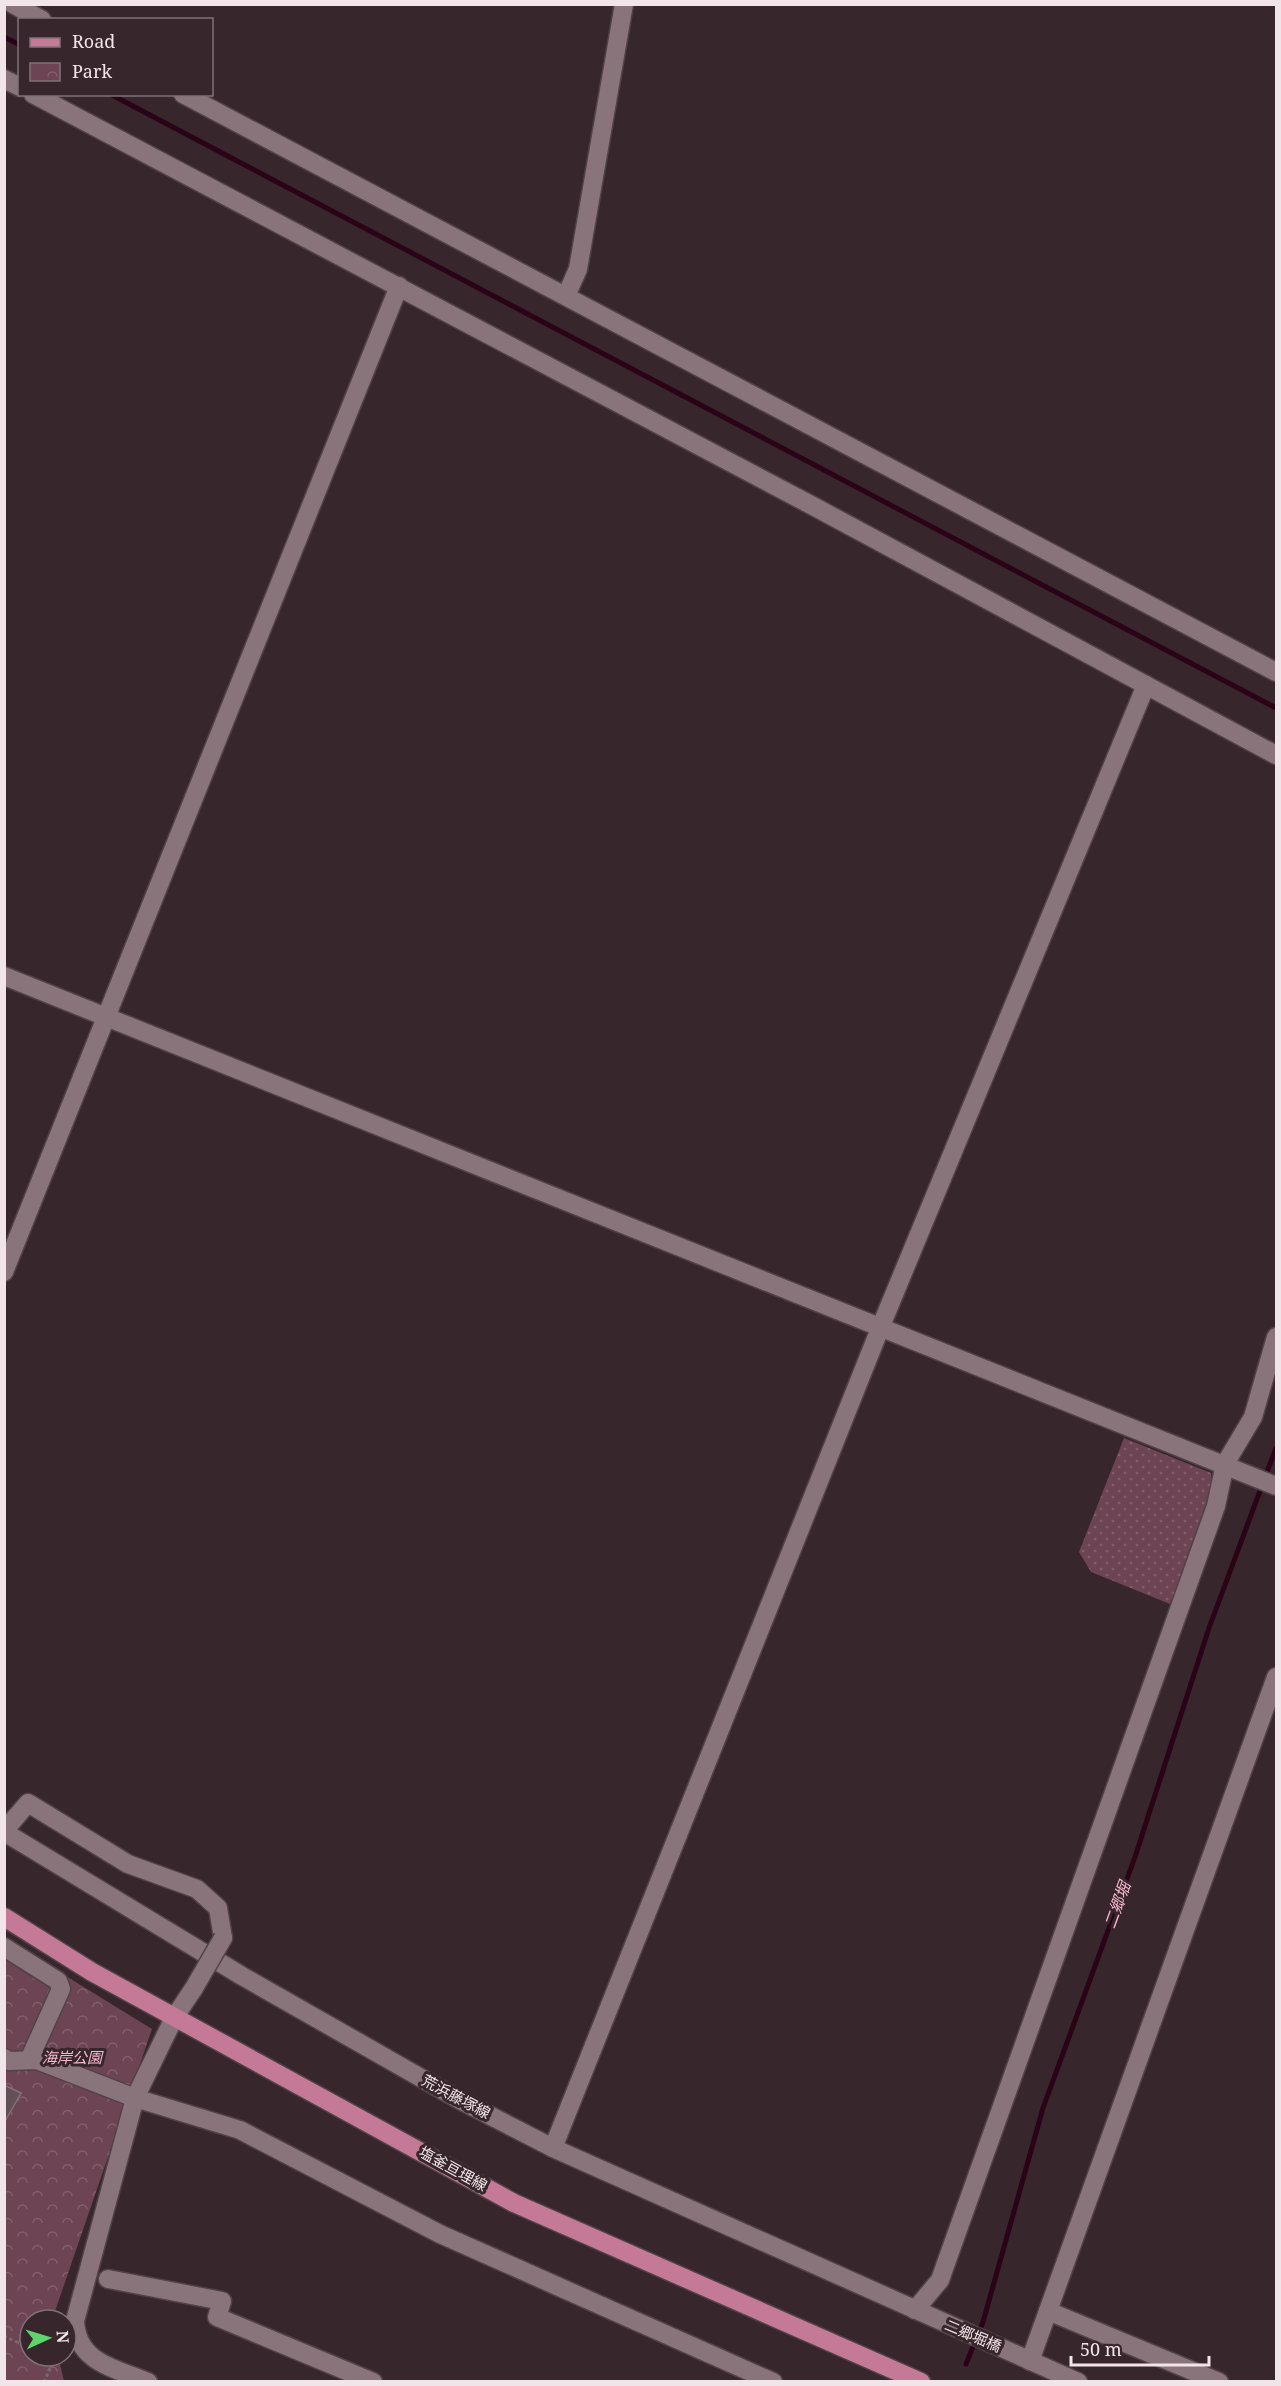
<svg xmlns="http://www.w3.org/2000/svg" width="1281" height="2386" viewBox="0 0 1281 2386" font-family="'Noto Serif','Noto Sans JP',serif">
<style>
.grass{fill:url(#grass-dots)}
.park{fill:url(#park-crowns)}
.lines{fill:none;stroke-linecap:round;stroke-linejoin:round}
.stream{stroke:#2b0316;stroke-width:5}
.building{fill:#634f56;stroke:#847077;stroke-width:1.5}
.minor-casing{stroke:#514248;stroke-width:21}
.major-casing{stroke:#514248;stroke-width:21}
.path{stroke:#796a6f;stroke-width:3;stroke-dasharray:3 3;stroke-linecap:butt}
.minor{stroke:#89747b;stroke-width:18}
.major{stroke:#c47a97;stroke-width:18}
.minor-bridge-casing{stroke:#514248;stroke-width:21;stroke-linecap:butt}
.minor-bridge{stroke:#89747b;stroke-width:18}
.labels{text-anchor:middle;stroke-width:6;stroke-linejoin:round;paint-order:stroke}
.park-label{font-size:15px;font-style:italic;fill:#f8b8cf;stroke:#37262c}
.street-label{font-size:15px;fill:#f1e5e9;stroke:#37262c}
.water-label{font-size:16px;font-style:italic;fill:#f6b6cd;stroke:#37262c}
</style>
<defs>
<pattern id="grass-dots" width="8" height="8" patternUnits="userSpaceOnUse" patternTransform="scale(1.5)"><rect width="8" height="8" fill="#6d4454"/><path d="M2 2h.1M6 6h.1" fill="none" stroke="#825f6d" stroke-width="1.8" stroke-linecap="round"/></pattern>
<pattern id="park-crowns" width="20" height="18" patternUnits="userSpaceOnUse" patternTransform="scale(1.5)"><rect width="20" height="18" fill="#6d4454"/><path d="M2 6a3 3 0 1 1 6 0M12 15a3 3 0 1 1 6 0" fill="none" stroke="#825f6d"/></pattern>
</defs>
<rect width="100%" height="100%" fill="#37262c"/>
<path class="grass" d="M1124 1438 1211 1473 1213 1494 1175 1606 1091 1572 1079 1552Z"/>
<path class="park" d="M4 1938 152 2029 52 2320H30V2356H58L64 2381H5Z"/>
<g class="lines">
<g class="stream">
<path d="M4 37 20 45"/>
<path d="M110 94C501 296 887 505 1276 708"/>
<path d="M966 2364 983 2322 1043 2108 1135 1857 1209 1628 1276 1448"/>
</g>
</g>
<path class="building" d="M4 2085 21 2093 4 2123Z"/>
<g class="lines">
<g class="minor-casing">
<g id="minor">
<path d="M13 4 42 20"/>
<path d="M4 79 20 87"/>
<path d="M33 94 813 506 1276 755"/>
<path d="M183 94 1276 672"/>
<path d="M566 296 578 269 624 4"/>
<path d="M4 976 1276 1486"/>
<path d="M4 1272 399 286"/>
<path d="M4 1831 28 1803 128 1864 197 1889 218 1908 223 1938"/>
<path d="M4 1832 242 1976 458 2099 553 2148 1078 2382"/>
<path d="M4 1947 58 1981 61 1989 29 2060"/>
<path d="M4 2058 9 2061 37 2060 135 2098 240 2130 440 2234 773 2382"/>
<path d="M553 2148 881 1326 1146 685"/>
<path d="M108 2279 222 2301 217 2317 373 2382"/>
<path d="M915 2310 940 2280 1216 1506 1225 1464 1253 1417 1276 1337"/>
<path d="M1048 2311 1219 2382"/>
<path d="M1030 2361 1276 1677"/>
<path d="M148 2382C115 2368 77 2363 75 2321L135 2098 174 2018 194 1988"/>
</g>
</g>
<g class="major-casing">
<path id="major" d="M4 1917 92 1972 514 2203 921 2382"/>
</g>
<g class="path">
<path d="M4 2336 30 2348"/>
<path d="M47 2356 53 2359"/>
<path d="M44 2382 56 2356"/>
</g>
<use href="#minor" class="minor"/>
<use href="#major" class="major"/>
<g class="minor-bridge-casing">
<path id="minor-bridge" d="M194 1988 223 1938"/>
</g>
<use href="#minor-bridge" class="minor-bridge"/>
</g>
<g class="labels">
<g class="park-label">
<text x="72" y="2063">海岸公園</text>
</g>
<g class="street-label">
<text transform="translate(456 2097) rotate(28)" y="5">荒浜藤塚線</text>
<text transform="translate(453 2169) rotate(29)" y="5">塩釜亘理線</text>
<text transform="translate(973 2336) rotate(23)" y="5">二郷堀橋</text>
</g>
<g class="water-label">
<text transform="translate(1117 1905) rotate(-70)" y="6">二郷堀</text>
</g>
</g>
<rect width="1281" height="2386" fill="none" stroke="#f1e5e9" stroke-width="12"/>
<rect x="18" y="18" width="195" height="78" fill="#37262c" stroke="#817278" stroke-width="1.5"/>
<rect x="30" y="38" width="30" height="9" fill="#c47a97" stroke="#817278" stroke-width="1.5"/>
<text x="72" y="48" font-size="18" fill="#f1e5e9">Road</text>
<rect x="30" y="63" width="30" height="18" fill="url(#park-crowns)" stroke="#817278" stroke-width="1.5"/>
<text x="72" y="78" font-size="18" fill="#f1e5e9">Park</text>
<g transform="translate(48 2338) rotate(86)"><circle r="28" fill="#37262c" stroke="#817278" stroke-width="1.5"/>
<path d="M0-4.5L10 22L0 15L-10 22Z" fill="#5ed56c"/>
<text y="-9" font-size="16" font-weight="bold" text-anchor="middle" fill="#f1e5e9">N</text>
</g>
<path d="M1071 2356v9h138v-9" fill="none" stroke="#f1e5e9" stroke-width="3"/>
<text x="1080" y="2356" font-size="18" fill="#f1e5e9" stroke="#37262c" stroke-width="4.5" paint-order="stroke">50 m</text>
</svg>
